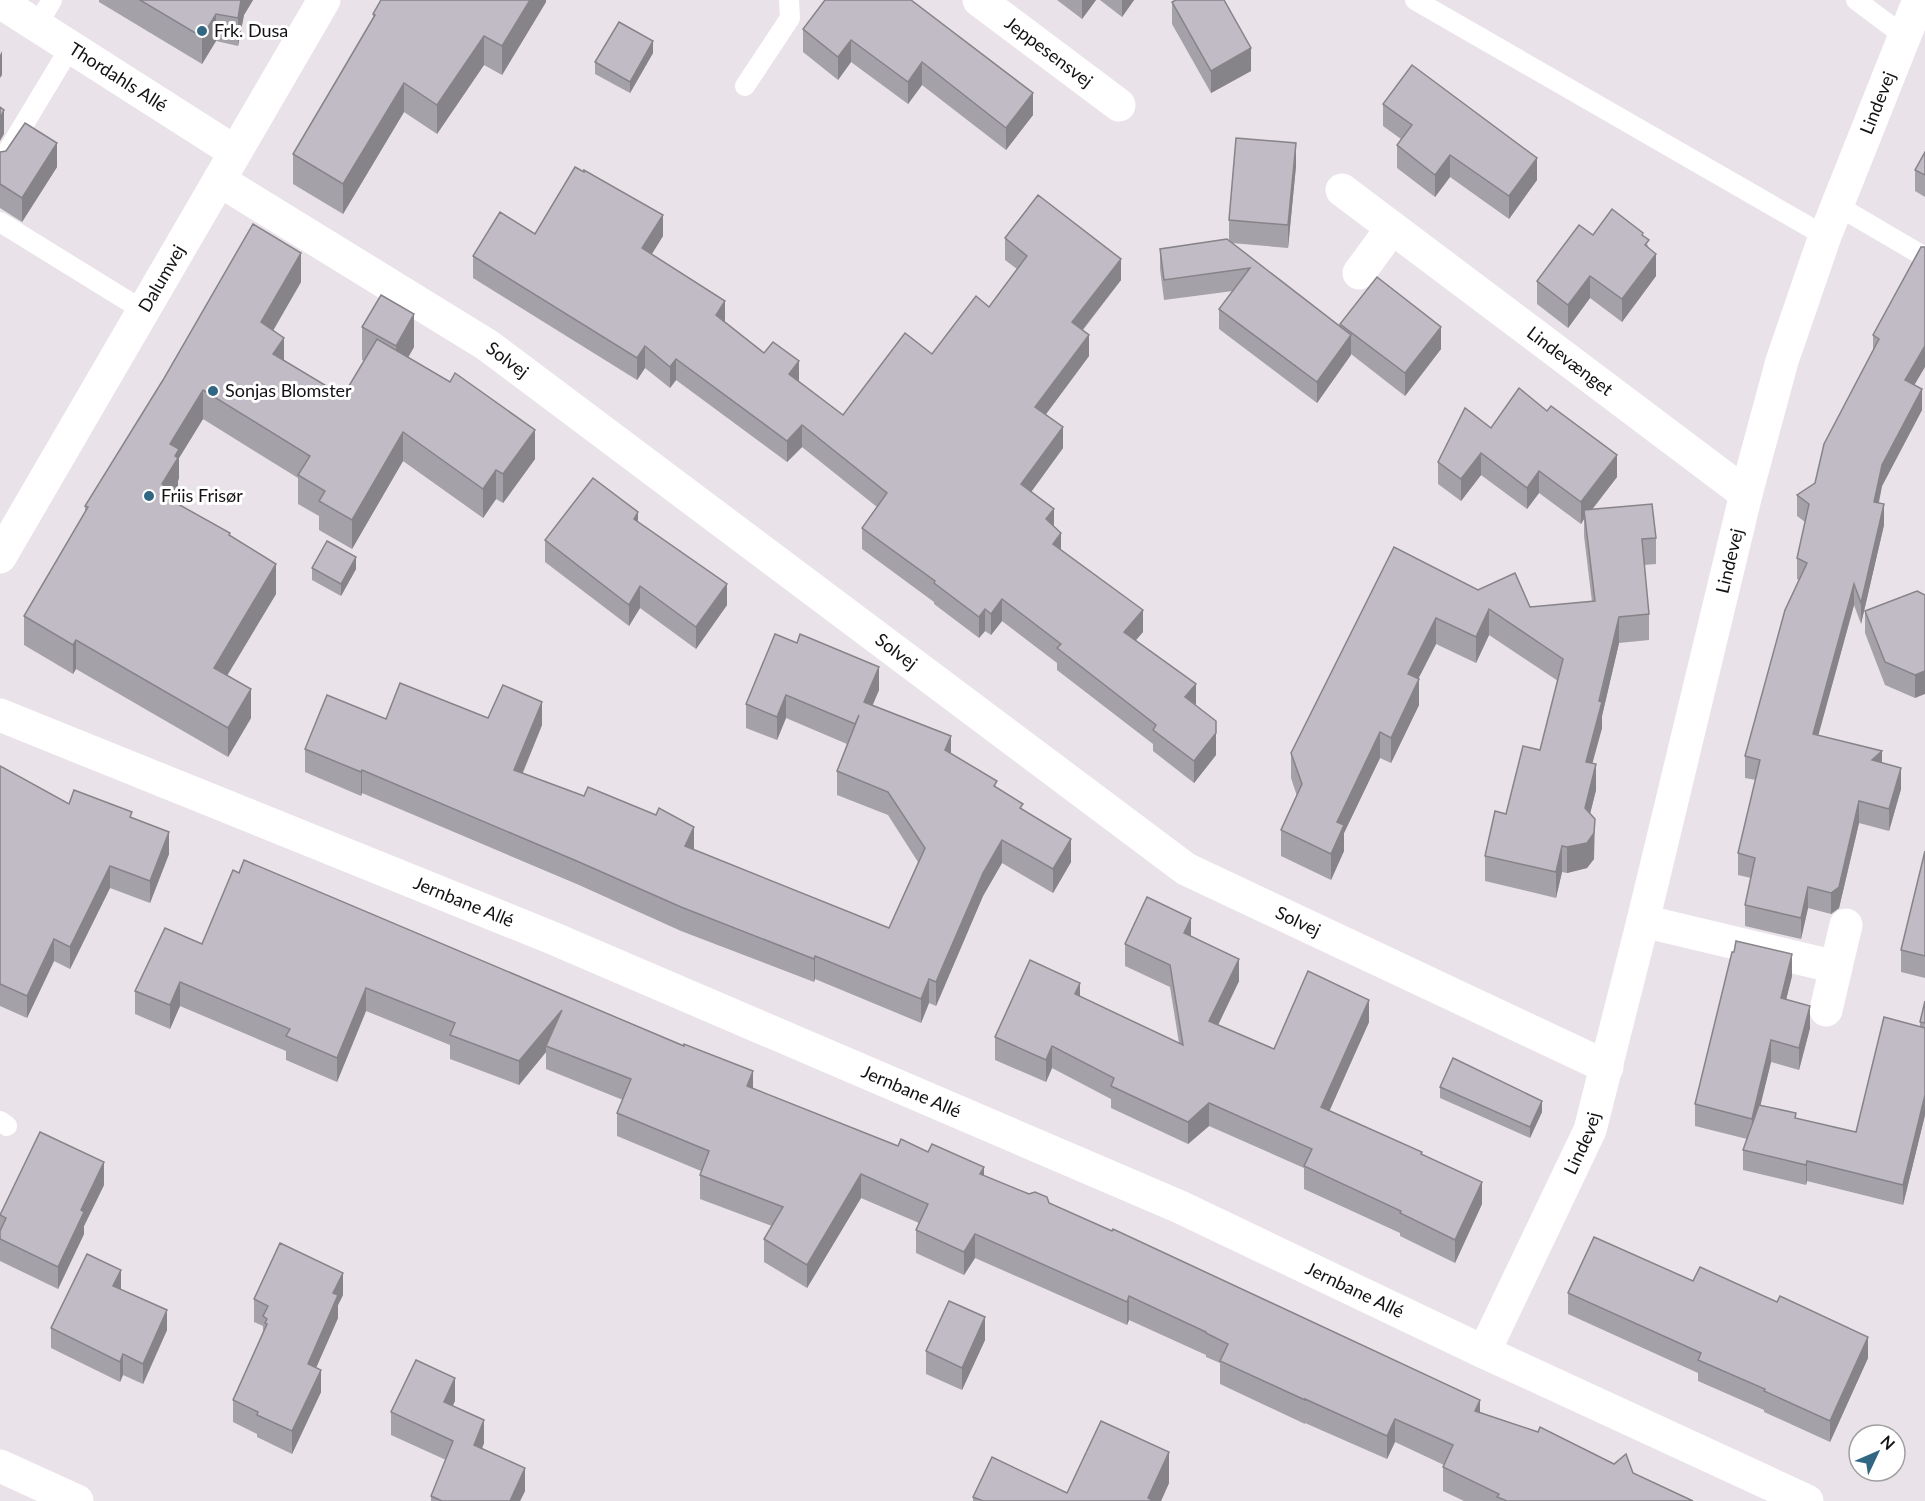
<svg xmlns="http://www.w3.org/2000/svg" width="1925" height="1501" viewBox="0 0 1925 1501" font-family="Lato,sans-serif">
<style>
.lines{fill:none;stroke-linecap:round;stroke-linejoin:round}
.lane{stroke:#fff;stroke-width:20}
.street{stroke:#fff;stroke-width:33}
.secondary{stroke:#fff;stroke-width:33}
.wall{fill:#a5a1a9}
.shaded-wall{fill:#868389}
.building{fill:#c0bbc4;stroke:#868389;stroke-width:1.5}
.poi-dot{fill:#316783;stroke:#fff;stroke-width:2}
.labels{text-anchor:middle;stroke-width:6;stroke-linejoin:round;paint-order:stroke}
.poi-label{font-size:18px;fill:#151215;stroke:#fff;text-anchor:start}
.street-label{font-size:18px;fill:#151215;stroke:#fff}
</style>
<rect width="100%" height="100%" fill="#eae2e9"/>
<g class="lines">
<g class="lane">
<path d="M1415 0 1825 236"/>
<path d="M1856 0 1904 36"/>
<path d="M37 25 52 0"/>
<path d="M745 86 790 18 789 0"/>
<path d="M0 164 71 46"/>
<path d="M1838 206 1925 257"/>
<path d="M0 222 144 311"/>
<path d="M0 1121 7 1126"/>
</g>
<g class="street">
<path id="s1" d="M979 0 1119 105"/>
<path id="s2" d="M0 2 235 152"/>
<path id="s3" d="M219 180 487 345 1186 869 1607 1067"/>
<path id="s4" d="M1342 190 1746 494"/>
<path d="M1359 273 1392 228"/>
<path id="s5" d="M0 715 550 937 1180 1207 1484 1352 1807 1501"/>
<path d="M1643 921 1836 967 1846 925"/>
<path d="M1826 1010 1836 967"/>
<path id="s6" d="M1484 1352 1590 1130 1643 921 1746 494 1782 361 1825 236 1919 0"/>
</g>
<g class="secondary">
<path id="s7" d="M0 557 324 0"/>
<path d="M0 1466 77 1501"/>
</g>
</g>
<g class="wall">
<path d="M99 0H253L244 15 238 46 216 41 202 64 99 2Z"/>
<path d="M546 0V2L502 75 484 65 437 134 404 112 343 214 293 184V154L338 78 373 18V14Z"/>
<path d="M825 0 1033 115 1006 150 922 85 908 104 851 62 838 80 803 52V29Z"/>
<path d="M1057 0H1096L1082 19Z"/>
<path d="M1100 0H1134L1122 17Z"/>
<path d="M1172 2 1251 71 1211 93 1172 24Z"/>
<path d="M653 53 630 93 595 74V62Z"/>
<path d="M1383 104 1537 180 1509 219 1450 177 1435 197 1397 168V145L1401 139 1383 126Z"/>
<path d="M0 152 57 167 22 222 0 208Z"/>
<path d="M1925 152V197L1915 191V170Z"/>
<path d="M1296 166 1288 248 1232 243 1340 327V324L1441 349 1405 396 1351 354 1317 403 1219 329V309L1233 291 1164 300 1160 269V249L1229 241V220Z"/>
<path d="M584 172 663 236 651 255 725 322 799 382 843 415 932 354 989 307 1017 269 1005 260V238L1121 280 1083 330 1089 356 1046 414 1063 448 1031 492 1054 527 1061 550 1143 632 1135 641 1196 705 1216 755 1194 783 1153 751V744L1057 670V663L1002 621 991 635 985 631 979 638 934 604V602L862 549V528L877 507 802 447 787 462 676 380 670 388 645 368 637 380 473 278V256L535 234Z"/>
<path d="M1593 235 1643 236 1649 248 1656 276 1622 322 1590 298 1568 328 1537 304V281Z"/>
<path d="M1921 247 1914 385 1922 410 1882 486 1879 503 1884 525 1861 624 1854 605 1818 735 1882 763 1901 789 1889 831 1859 823 1839 908 1831 914 1808 908 1801 939 1745 926V905L1751 878 1738 875V853L1756 780 1745 778V756L1799 580 1797 579V558L1805 522 1797 516V495L1815 483 1873 351V335Z"/>
<path d="M301 282 273 331 284 360 343 396 364 361 362 360V327L414 347 408 357 535 459 503 503 496 499 483 518 403 461 352 549 319 530V516L298 504V478L203 419 179 458V478L178 481V487L170 500 230 536 276 594 227 676 251 718 228 757 76 669 73 674 24 645V616L85 512V506Z"/>
<path d="M1491 428 1617 477 1592 510 1656 538V564L1644 565 1649 614V640L1619 643 1602 716V728L1592 763 1596 790 1590 814 1594 859 1587 868 1567 873 1562 872 1556 898 1485 881V856L1540 750 1558 681 1489 635 1476 663 1436 644 1418 679 1419 705 1391 763 1380 758 1344 833V851L1331 880 1281 856V830L1297 796 1291 778V753L1394 547 1478 590 1530 607 1592 602 1584 536V519L1581 524 1539 493 1527 509 1481 475 1461 501 1438 484V462Z"/>
<path d="M638 522 727 605 696 649 640 608 629 626 545 562V540Z"/>
<path d="M312 568 356 569 341 596 312 580Z"/>
<path d="M1925 595 1915 698 1885 685 1865 633V611Z"/>
<path d="M775 634 879 690 872 705 951 754 997 788 1023 810 1071 862 1053 893 1002 863 983 896 936 1006 929 1003 921 1023 815 979 814 982 681 931 579 885 362 793 361 796 305 772V749L386 719 488 718 542 725 523 773 694 850 889 928 918 862 888 815 837 795V771L847 744 786 718 777 740 746 728V704Z"/>
<path d="M0 766 69 804 132 817 169 854 150 903 110 888 70 969 54 961 27 1018 0 1006Z"/>
<path d="M1925 851V978L1901 972V950Z"/>
<path d="M1191 937 1239 981 1218 1025 1274 1049 1369 1022 1329 1111 1422 1154 1482 1204 1455 1263 1400 1236V1233L1304 1189V1168L1209 1126 1188 1144 1111 1108V1099L1052 1068 1046 1082 995 1060V1037L1080 997 1179 1043 1170 987 1125 966V944Z"/>
<path d="M202 944 753 1089 898 1146 984 1176 1049 1203 1480 1412 1614 1464 1693 1501H1464L1443 1491V1467L1444 1465 1395 1442 1387 1459 1305 1423V1424L1220 1384V1363L1206 1357V1355L1129 1320 1127 1325 975 1258 964 1275 916 1253V1230L919 1223 861 1198 807 1288 764 1262V1239L772 1226 700 1199V1175L701 1171 617 1136V1113L623 1100 546 1069V1052L519 1085 450 1059V1045L366 1011 337 1082 286 1060V1051L180 1006 170 1029 135 1014V991Z"/>
<path d="M1792 976 1786 1000 1810 1028 1799 1070 1771 1062 1760 1105 1796 1119 1856 1132 1920 1026V1022L1925 1001V1115L1903 1205 1807 1181 1806 1185 1743 1170V1150L1747 1139 1695 1126V1104Z"/>
<path d="M1440 1087 1542 1112 1530 1138 1440 1098Z"/>
<path d="M104 1185 84 1226V1234L58 1289 0 1261V1215Z"/>
<path d="M1693 1281 1868 1358 1830 1442 1764 1412V1410L1698 1381V1373L1568 1314V1293Z"/>
<path d="M121 1289 167 1330 143 1384 123 1375 120 1382 51 1348V1328Z"/>
<path d="M343 1295 338 1305V1318L316 1368 321 1392 292 1454 257 1437V1434L233 1422V1400L263 1333V1326L254 1322V1299Z"/>
<path d="M985 1340 962 1390 926 1374V1351Z"/>
<path d="M455 1401 452 1406 484 1443 482 1449 525 1491 520 1501H431V1496L446 1460 391 1435V1412Z"/>
<path d="M1169 1483 1161 1501H973V1497L1067 1493Z"/>
</g>
<g class="shaded-wall">
<path d="M241 0H253L244 15 238 46V18Z"/>
<path d="M530 0H546V2L502 75V46Z"/>
<path d="M1082 0H1096L1082 19Z"/>
<path d="M1122 0H1134L1122 17Z"/>
<path d="M216 14V41L202 64V37Z"/>
<path d="M484 36V65L437 134V105Z"/>
<path d="M851 40V62L838 80V57Z"/>
<path d="M653 41V53L630 93V82Z"/>
<path d="M1251 48V71L1211 93V71Z"/>
<path d="M2 51V75L0 78V55Z"/>
<path d="M922 62V85L908 104V82Z"/>
<path d="M404 83V112L343 214V184Z"/>
<path d="M1033 93V115L1006 150V128Z"/>
<path d="M4 110V134L0 141V118Z"/>
<path d="M57 143V167L22 222V198Z"/>
<path d="M1296 143V166L1288 248V225Z"/>
<path d="M1450 155V177L1435 197V175Z"/>
<path d="M1537 158V180L1509 219V196Z"/>
<path d="M663 215V236L642 270V248Z"/>
<path d="M301 253V282L261 351V322Z"/>
<path d="M1656 254V276L1622 322V299Z"/>
<path d="M1121 259V280L1072 343V322Z"/>
<path d="M1590 276V298L1568 328V305Z"/>
<path d="M725 301V322L716 315Z"/>
<path d="M414 314V347L396 379V346Z"/>
<path d="M1441 327V349L1405 396V373Z"/>
<path d="M1089 335V356L1035 429V407Z"/>
<path d="M1351 335V355L1317 403V382Z"/>
<path d="M284 338V367L273 354Z"/>
<path d="M645 346V368L637 380V358Z"/>
<path d="M1925 346V367L1905 401V380Z"/>
<path d="M676 359V380L670 388V367Z"/>
<path d="M799 361V383L789 374Z"/>
<path d="M1922 389V410L1882 486 1874 523V502L1882 465Z"/>
<path d="M203 390V419L179 458V478L178 481V487L164 509 160 494 170 444Z"/>
<path d="M802 425V447L787 462V441Z"/>
<path d="M1063 427V448L1021 506V484Z"/>
<path d="M535 430V459L503 503V474Z"/>
<path d="M403 432V461L352 549V520Z"/>
<path d="M1481 453V475L1461 501V479Z"/>
<path d="M1617 455V477L1585 518 1584 510V519L1581 524V502Z"/>
<path d="M496 470V499L483 518V489Z"/>
<path d="M1539 471V493L1527 509V488Z"/>
<path d="M1884 504V525L1861 624V603Z"/>
<path d="M1054 509V530L1046 519Z"/>
<path d="M638 512V534L634 519Z"/>
<path d="M1061 533V555L1053 544Z"/>
<path d="M356 557V569L341 596V584Z"/>
<path d="M276 564V594L214 697V668Z"/>
<path d="M727 584V605L696 649V627Z"/>
<path d="M1854 584V605L1813 755V734Z"/>
<path d="M640 586V608L629 626V605Z"/>
<path d="M1002 599V621L991 635V614Z"/>
<path d="M985 609V631L979 638V617Z"/>
<path d="M1489 609V635L1476 663V637Z"/>
<path d="M1143 610V632L1124 654V632Z"/>
<path d="M1619 617V643L1602 716V728L1586 787V762Z"/>
<path d="M1436 618V644L1408 699V674Z"/>
<path d="M76 640V669L73 674V645Z"/>
<path d="M879 667V690L864 726V702Z"/>
<path d="M1925 671V694L1915 698V675Z"/>
<path d="M1419 679V705L1391 763V738Z"/>
<path d="M1196 684V705L1185 697Z"/>
<path d="M251 689V718L228 757V728Z"/>
<path d="M786 695V718L777 740V717Z"/>
<path d="M542 702V725L514 793V770Z"/>
<path d="M1380 732V758L1344 833V851L1331 880V854L1337 822Z"/>
<path d="M1216 733V755L1194 783V761Z"/>
<path d="M951 736V759L945 750Z"/>
<path d="M1882 751V772L1872 760Z"/>
<path d="M1596 764V790L1585 834V808Z"/>
<path d="M1901 768V789L1889 831V809Z"/>
<path d="M362 770V793L361 796V772Z"/>
<path d="M1859 801V823L1839 908 1831 914V893Z"/>
<path d="M1595 819 1594 859 1587 868 1567 873V847Z"/>
<path d="M694 827V850L685 846Z"/>
<path d="M169 832V854L150 903V881Z"/>
<path d="M1071 839V862L1053 893V869Z"/>
<path d="M1002 840V863L983 896 936 1006V982L983 873Z"/>
<path d="M1562 846V872L1556 898V872Z"/>
<path d="M110 866V888L70 969V947Z"/>
<path d="M1808 887V908L1801 939V918Z"/>
<path d="M1191 918V941L1184 933Z"/>
<path d="M54 939V961L27 1018V996Z"/>
<path d="M1792 954V976L1781 1020V998Z"/>
<path d="M815 956V979L814 982V959Z"/>
<path d="M1239 959V981L1209 1044V1021Z"/>
<path d="M929 979V1003L921 1023V999Z"/>
<path d="M180 982V1006L170 1029V1005Z"/>
<path d="M1080 983V1005L1075 994Z"/>
<path d="M366 988V1011L337 1082V1058Z"/>
<path d="M1369 1000V1022L1321 1130V1107Z"/>
<path d="M1810 1006V1028L1799 1070V1048Z"/>
<path d="M562 1010 546 1046V1052L519 1085V1061Z"/>
<path d="M1771 1040V1062L1752 1140V1119Z"/>
<path d="M1052 1046V1068L1046 1082V1060Z"/>
<path d="M753 1071V1094L747 1086Z"/>
<path d="M1925 1095V1115L1903 1205V1185Z"/>
<path d="M1542 1101V1112L1530 1138V1127Z"/>
<path d="M1209 1103V1126L1188 1144V1122Z"/>
<path d="M1807 1161V1181L1806 1185V1165Z"/>
<path d="M104 1162V1185L84 1226V1234L58 1289V1267L81 1210Z"/>
<path d="M984 1167V1190L980 1174Z"/>
<path d="M861 1174V1198L807 1288V1265Z"/>
<path d="M1482 1182V1204L1455 1263V1240Z"/>
<path d="M975 1234V1258L964 1275V1252Z"/>
<path d="M121 1270V1290L113 1286Z"/>
<path d="M343 1273V1295L338 1305V1318L308 1386V1364L333 1293Z"/>
<path d="M1129 1296V1320L1127 1325V1302Z"/>
<path d="M167 1310V1330L143 1384V1364Z"/>
<path d="M985 1317V1340L962 1390V1368Z"/>
<path d="M1868 1337V1358L1830 1442V1421Z"/>
<path d="M123 1354V1375L120 1382V1362Z"/>
<path d="M321 1370V1392L292 1454V1431Z"/>
<path d="M455 1378V1401L444 1425V1402Z"/>
<path d="M1480 1400V1424L1475 1411Z"/>
<path d="M1395 1419V1442L1387 1459V1436Z"/>
<path d="M484 1420V1443L474 1468V1445Z"/>
<path d="M1169 1452V1483L1161 1501H1148V1498Z"/>
<path d="M525 1468V1491L520 1501H510Z"/>
</g>
<g class="building">
<path d="M140 0H241L238 18 216 14 202 37Z"/>
<path d="M381 0H530L502 46 484 36 437 105 404 83 343 184 293 154 338 78 375 15 373 14Z"/>
<path d="M825 0H911L1033 93 1006 128 922 62 908 82 851 40 838 57 803 29Z"/>
<path d="M1176 0H1224L1251 48 1211 71 1172 2Z"/>
<path d="M619 22 653 41 630 82 595 62Z"/>
<path d="M1412 65 1537 158 1509 196 1450 155 1435 175 1397 145 1412 125 1383 104Z"/>
<path d="M0 107 4 110 0 118Z"/>
<path d="M25 123 57 143 22 198 0 184V152L6 151Z"/>
<path d="M1236 138 1296 143 1288 225 1229 220Z"/>
<path d="M1925 152V175L1915 170Z"/>
<path d="M575 167 584 172V170L663 215 642 248 725 301 716 315 764 353 773 342 799 361 789 374 843 415 905 333 932 354 976 296 989 307 1027 256 1005 238 1038 195 1121 259 1072 322 1089 335 1035 407 1063 427 1021 484 1054 509 1046 519 1061 533 1053 544 1143 610 1124 632 1196 684 1185 697 1216 721V733L1194 761 1153 730 1156 725 1057 648 1061 644 1002 599 991 614 985 609 979 617 934 583 935 581 862 528 887 493 802 425 787 441 676 359 670 367 645 346 637 358 473 256 500 212 535 234Z"/>
<path d="M1612 209 1643 233 1642 235 1649 240 1645 245 1656 254 1622 299 1590 276 1568 305 1537 281 1579 225 1593 235Z"/>
<path d="M253 224 301 253 261 322 284 338 273 354 343 396 377 339 450 382 455 373 535 430 503 474 496 470 483 489 403 432 352 520 319 501 325 491 298 475 310 456 203 390 170 444 179 449 175 456 178 458 162 484 164 486 160 494 230 533 229 535 276 564 214 668 251 689 228 728 76 640 73 645 24 616 88 507 85 506 163 380Z"/>
<path d="M1227 239 1351 335 1317 382 1219 309 1250 268 1164 280 1160 249Z"/>
<path d="M1921 247H1925V346L1905 380 1922 389 1882 465 1874 502 1884 504 1861 603 1854 584 1813 734 1882 751 1872 760 1901 768 1889 809 1859 801 1839 887 1831 893 1808 887 1801 918 1745 905 1755 858 1738 853 1760 760 1745 756 1785 610 1807 563 1797 558 1809 504 1797 495 1815 483 1824 444 1879 339 1873 335Z"/>
<path d="M1377 277 1441 327 1405 373 1340 324Z"/>
<path d="M381 295 414 314 396 346 362 327Z"/>
<path d="M1519 388 1547 411 1551 406 1617 455 1581 502 1539 471 1527 488 1481 453 1461 479 1438 462 1465 408 1491 428Z"/>
<path d="M593 478 638 512 634 519 727 584 696 627 640 586 629 605 545 540Z"/>
<path d="M1652 504 1656 538 1642 539 1649 614 1619 617 1599 701 1602 702 1586 762 1596 764 1585 808 1595 819 1594 833 1587 843 1567 847 1562 846 1556 872 1485 856 1495 811 1506 814 1523 746 1540 750 1563 659 1489 609 1476 637 1436 618 1408 674 1419 679 1391 738 1380 732 1337 822 1344 825 1331 854 1281 830 1302 784 1291 753 1394 547 1478 590 1515 573 1530 607 1595 601 1584 510Z"/>
<path d="M327 541 356 557 341 584 312 568Z"/>
<path d="M1917 591 1925 595V671L1915 675 1885 662 1865 611Z"/>
<path d="M775 634 797 643 800 634 879 667 864 702 951 736 945 750 997 781 994 786 1023 804 1020 808 1071 839 1053 869 1002 840 983 873 936 982 929 979 921 999 815 956 814 959 681 907 579 862 362 770 361 772 305 749 327 695 386 719 400 683 488 718 503 685 542 702 514 770 584 796 588 787 656 815 659 808 694 827 685 846 889 928 925 848 888 792 837 771 859 715 855 724 786 695 777 717 746 704Z"/>
<path d="M0 766 69 804 74 790 132 812 130 817 169 832 150 881 110 866 70 947 54 939 27 996 0 984Z"/>
<path d="M1925 851V956L1901 950Z"/>
<path d="M244 860 684 1046V1044L753 1071 747 1086 898 1146 901 1139 928 1152 932 1144 984 1167 980 1174 1029 1194 1035 1192 1047 1197 1049 1203 1112 1231 1113 1229 1186 1263 1480 1400 1475 1411 1538 1432 1540 1427 1614 1464 1626 1454 1633 1473 1693 1501H1507L1497 1497 1499 1494 1443 1467 1453 1445 1395 1419 1387 1436 1305 1399V1400L1220 1361 1228 1344 1206 1333V1332L1129 1296 1127 1302 975 1234 964 1252 916 1230 928 1204 861 1174 807 1265 764 1239 783 1207 700 1175 709 1151 617 1113 631 1079 546 1046 562 1010 519 1061 450 1035 455 1023 366 988 337 1058 286 1036 290 1029 180 982 170 1005 135 991 165 928 202 944 233 870 239 873Z"/>
<path d="M1147 897 1191 918 1184 933 1239 959 1209 1021 1274 1049 1308 971 1369 1000 1321 1107 1422 1152 1421 1154 1482 1182 1455 1240 1400 1213 1401 1211 1304 1166 1312 1149 1209 1103 1188 1122 1111 1086 1114 1078 1052 1046 1046 1060 995 1037 1030 960 1080 983 1075 994 1183 1045 1170 965 1125 944Z"/>
<path d="M1736 941 1792 954 1781 998 1810 1006 1799 1048 1771 1040 1752 1119 1695 1104 1732 952H1734Z"/>
<path d="M1925 1001V1023L1920 1022Z"/>
<path d="M1884 1017 1925 1028V1095L1903 1185 1807 1161 1806 1165 1743 1150 1759 1105 1796 1113 1795 1118 1856 1132Z"/>
<path d="M1453 1058 1542 1101 1530 1127 1440 1087Z"/>
<path d="M40 1132 104 1162 81 1210 84 1212 58 1267 0 1239V1231L6 1218 0 1215Z"/>
<path d="M1594 1237 1693 1281 1700 1267 1777 1302 1780 1296 1868 1337 1830 1421 1764 1391 1765 1389 1698 1360 1701 1353 1568 1293Z"/>
<path d="M280 1243 343 1273 333 1293 338 1295 308 1364 321 1370 292 1431 257 1415 258 1412 233 1400 267 1324 265 1323 267 1319 263 1316 268 1306 254 1299Z"/>
<path d="M87 1254 121 1270 113 1286 167 1310 143 1364 123 1354 120 1362 51 1328Z"/>
<path d="M949 1301 985 1317 962 1368 926 1351Z"/>
<path d="M416 1360 455 1378 444 1402 484 1420 474 1445 525 1468 510 1501H442L431 1496 453 1441 391 1412Z"/>
<path d="M1101 1421 1169 1452 1148 1498 1154 1501H983L973 1497 992 1457 1067 1493Z"/>
</g>
<g class="poi-dot">
<circle cx="202" cy="31" r="6"/>
<circle cx="213" cy="391" r="6"/>
<circle cx="149" cy="496" r="6"/>
</g>
<g class="labels">
<g class="poi-label">
<text x="214" y="37">Frk. Dusa</text>
<text x="225" y="397">Sonjas Blomster</text>
<text x="161" y="502">Friis Frisør</text>
</g>
<g class="street-label">
<text dy="6" stroke="none"><textPath href="#s1" startOffset="87">Jeppesensvej</textPath></text>
<text dy="6" stroke="none"><textPath href="#s2" startOffset="140">Thordahls Allé</textPath></text>
<text dy="6" stroke="none"><textPath href="#s6" startOffset="1314">Lindevej</textPath></text>
<text dy="6" stroke="none"><textPath href="#s7" startOffset="322">Dalumvej</textPath></text>
<text dy="6" stroke="none"><textPath href="#s3" startOffset="340">Solvej</textPath></text>
<text dy="6" stroke="none"><textPath href="#s4" startOffset="285">Lindevænget</textPath></text>
<text dy="6" stroke="none"><textPath href="#s6" startOffset="832">Lindevej</textPath></text>
<text dy="6" stroke="none"><textPath href="#s3" startOffset="826">Solvej</textPath></text>
<text dy="6" stroke="none"><textPath href="#s5" startOffset="500">Jernbane Allé</textPath></text>
<text dy="6" stroke="none"><textPath href="#s3" startOffset="1312">Solvej</textPath></text>
<text dy="6" stroke="none"><textPath href="#s5" startOffset="986">Jernbane Allé</textPath></text>
<text dy="6" stroke="none"><textPath href="#s6" startOffset="231">Lindevej</textPath></text>
<text dy="6" stroke="none"><textPath href="#s5" startOffset="1472">Jernbane Allé</textPath></text>
</g>
</g>
<g transform="translate(1877 1453) rotate(46)"><circle r="28" fill="#ffffff" stroke="#a1a0a1" stroke-width="1.5"/>
<path d="M0-4.5L10 22L0 15L-10 22Z" fill="#316783"/>
<text y="-9" font-size="16" font-weight="bold" text-anchor="middle" fill="#151215">N</text>
</g>
</svg>
